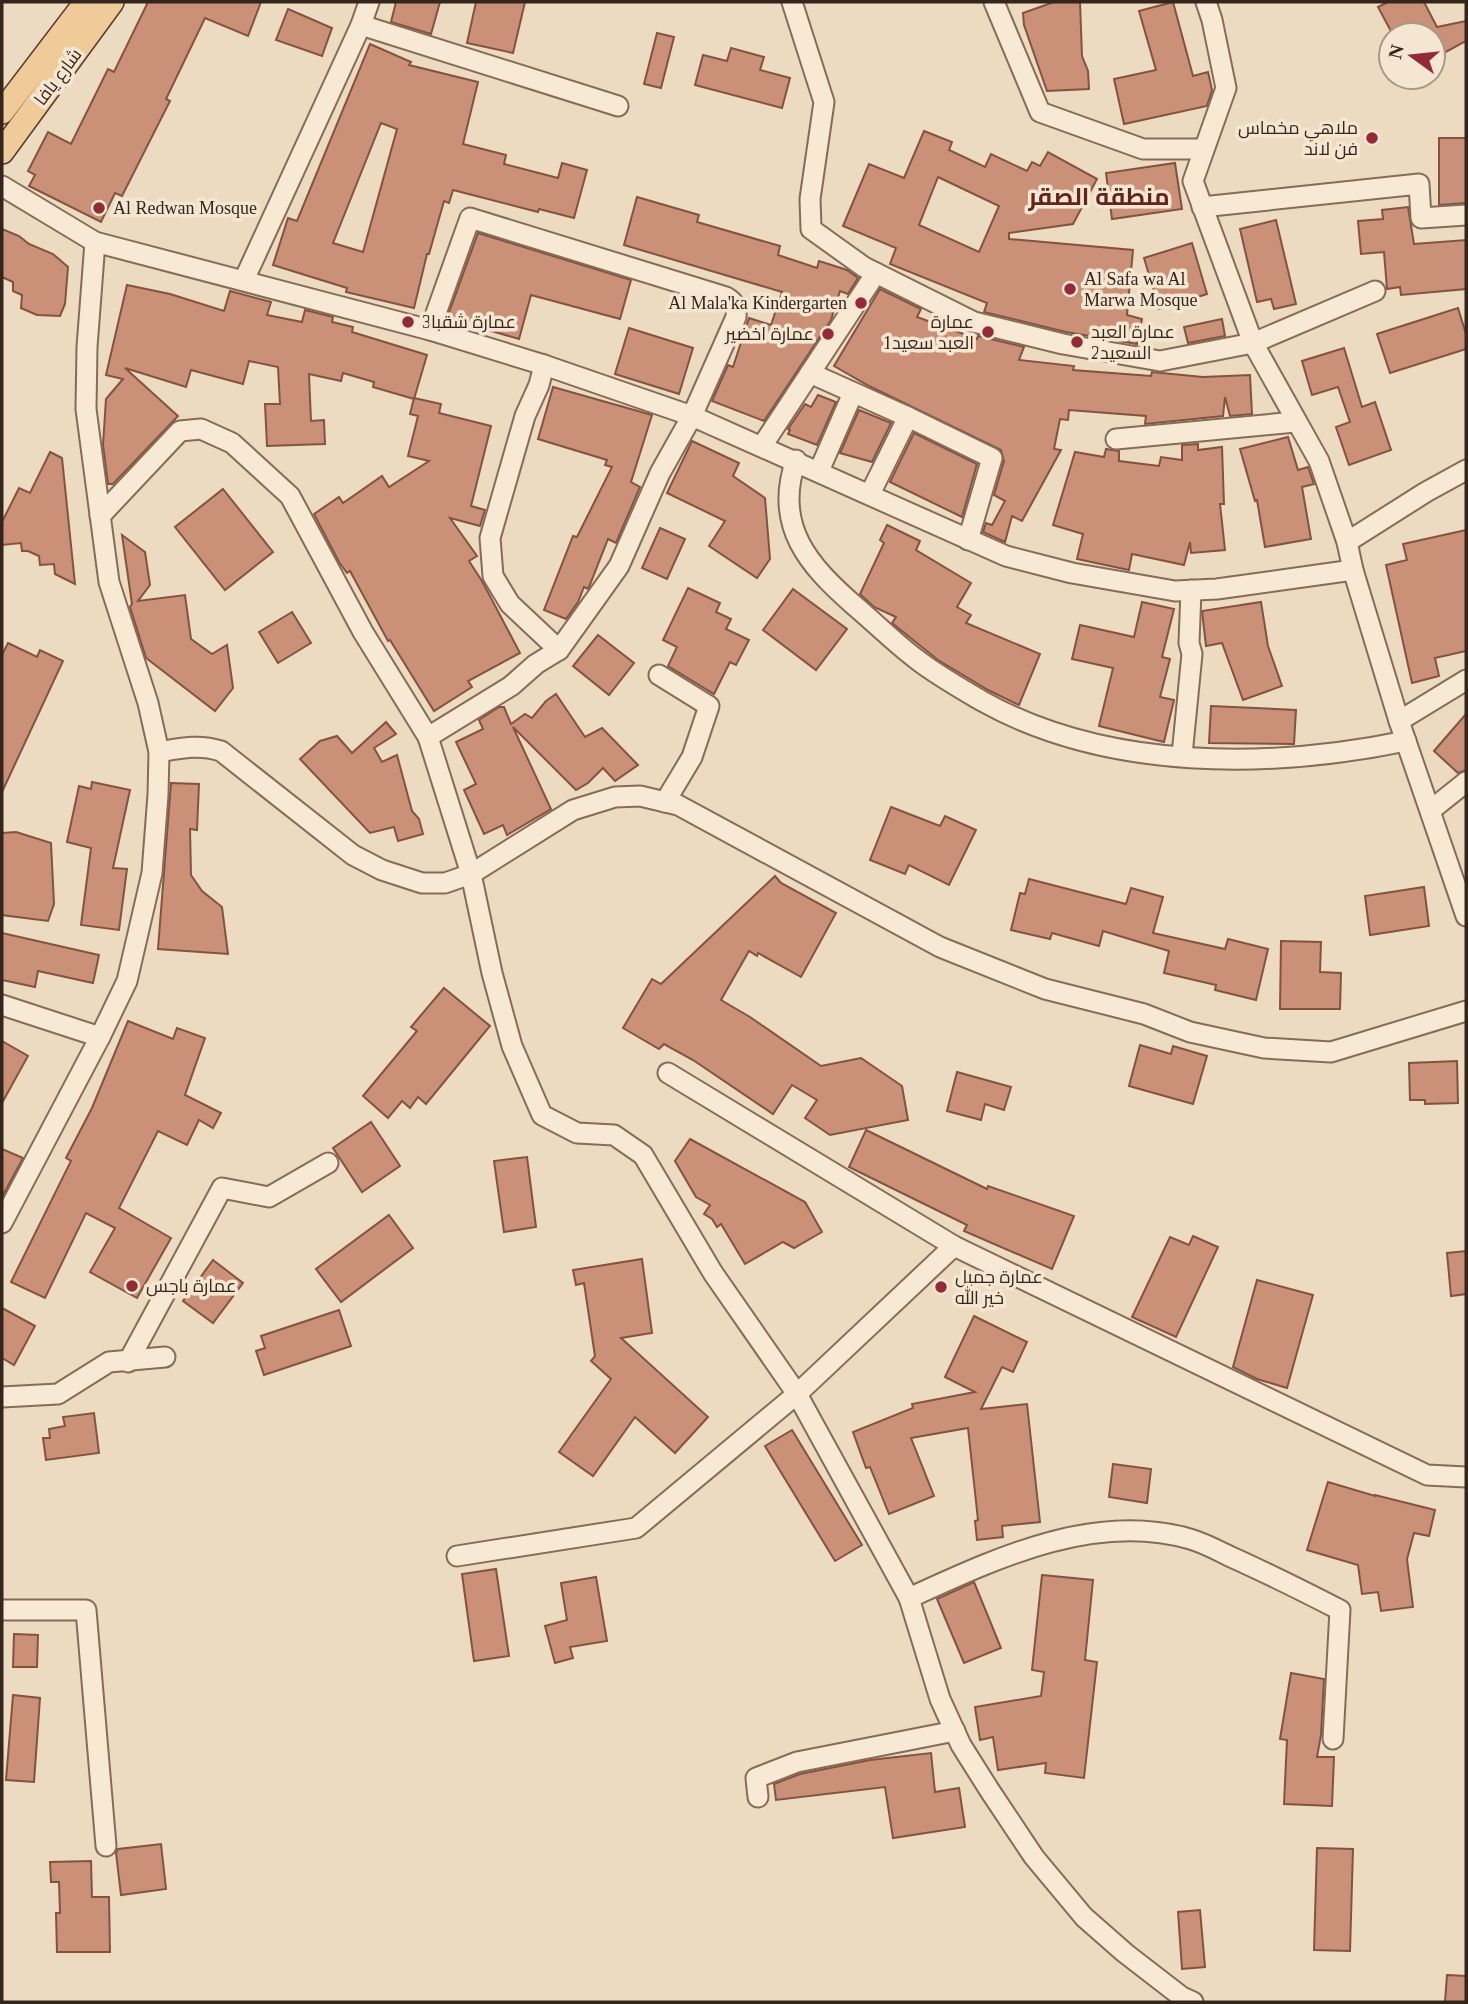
<svg xmlns="http://www.w3.org/2000/svg" width="1468" height="2004" viewBox="0 0 1468 2004" font-family="'Times New Roman',Cairo,serif">
<style>
.building{fill:#ca9078;stroke:#845340;stroke-width:2;fill-rule:evenodd}
.lines{fill:none;stroke-linecap:round;stroke-linejoin:round}
.minor-casing{stroke:#856c59;stroke-width:23}
.major-casing{stroke:#533b2d;stroke-width:26}
.minor{stroke:#f8e9d4;stroke-width:19}
.major{stroke:#efcb99;stroke-width:23}
.poi-dot{fill:#922b37;stroke:#f4e6d0;stroke-width:2.5}
.labels{text-anchor:middle;stroke-width:7;stroke-linejoin:round;paint-order:stroke}
.street-label{font-size:18px;fill:#35261d;stroke:#f4e6d0}
.poi-label{font-size:18px;fill:#35261d;stroke:#f4e6d0;text-anchor:start}
.district-label{font-size:24px;font-weight:bold;fill:#61241e;stroke:#f4e6d0}
</style>
<rect width="100%" height="100%" fill="#ecdac1"/>
<g class="building">
<path d="M148 2H261L248 36 205 18 166 99 170 101 122 196 115 193 101 222 29 186 35 175 28 171 48 132 71 144 108 69 114 72Z"/>
<path d="M396 2H440L431 34 391 22Z"/>
<path d="M476 2H525L513 53 467 43Z"/>
<path d="M1054 2H1080L1082 56 1088 71 1089 89 1047 91 1024 25 1023 13Z"/>
<path d="M1173 2 1193 76 1208 72 1212 90 1207 106 1124 124 1114 79 1156 70 1139 11Z"/>
<path d="M1388 2H1424L1437 27 1466 21V41L1433 59V35H1393L1378 7Z"/>
<path d="M288 9 332 28 322 56 276 40Z"/>
<path d="M657 33 674 37 661 88 644 84Z"/>
<path d="M370 44 411 62 409 65 478 82 463 144 506 155 504 164 558 178 562 163 587 170 574 218 539 209 538 212 453 190 449 203 444 201 429 254H427L414 308 346 292 347 288 273 265 288 218 297 221ZM381 123 397 129 363 252 333 243Z"/>
<path d="M731 48 764 57 760 70 790 78 782 108 695 85 703 55 727 61Z"/>
<path d="M924 131 952 142 949 150 985 167 991 154 1027 171 1032 162 1040 166 1048 152 1097 179 1073 224 1009 233V239L1133 250 1127 315 1142 319 1137 344 1066 332 984 312 987 303 890 264 896 248 843 226 869 164 904 178ZM938 177 999 206 979 252 919 225Z"/>
<path d="M1439 138H1466V203L1439 205Z"/>
<path d="M1175 163 1182 209 1112 219 1106 173Z"/>
<path d="M637 197 699 215 697 222 780 246 778 255 817 268 819 261 847 270 858 278 848 294 840 291 831 320 764 421 712 401 728 365 733 367 749 318 771 325 782 292 624 245Z"/>
<path d="M1408 207 1414 244 1466 240V289L1401 295 1400 287 1387 289 1384 252 1361 254 1358 221 1383 219 1382 210Z"/>
<path d="M1276 220 1296 304 1274 309 1271 299 1257 302 1240 229Z"/>
<path d="M2 229 19 236 29 244 53 254 68 267 65 304 60 316 37 315 21 308 22 295 13 291V282L2 277Z"/>
<path d="M478 233 631 280 620 319 531 295 519 339 447 318Z"/>
<path d="M1192 243 1207 294 1159 309 1144 258Z"/>
<path d="M127 285 170 294 224 311 230 291 271 302 267 315 302 322 305 310 333 317 332 322 353 327 352 332 427 355 414 399 373 387 374 382 343 373 341 381 309 374 311 421 324 420 325 444 267 446 265 404H280L278 367 249 361 243 384 191 370 186 387 125 368 178 416 113 484H108L103 445 106 399 123 379 106 375Z"/>
<path d="M880 289 921 309 917 317 977 339 978 336 1024 347 1019 360 1074 366 1073 370 1151 376 1152 372 1203 377 1250 375 1252 414 1230 416 1225 397 1223 416 1145 424 1146 416 1069 410 1068 420 1060 419 1054 449 1061 450 1022 521 1012 516 1005 542 983 532 986 523 992 525 1005 501 994 495 1004 461 1001 450 869 386 834 366Z"/>
<path d="M1458 308 1466 334V349L1390 373 1377 334Z"/>
<path d="M1222 319 1225 336 1188 343 1184 327Z"/>
<path d="M629 328 693 348 679 394 615 374Z"/>
<path d="M1344 348 1362 407 1375 402 1391 450 1349 465 1336 427 1350 422 1338 387 1312 395 1302 361Z"/>
<path d="M553 387 652 415 631 482 640 487 616 543 608 539 589 587 588 589 584 587 578 602 566 619 544 610 573 536 577 537 612 467 605 465 607 460 538 439Z"/>
<path d="M818 395 836 402 817 445 788 434 790 430 788 429 805 404 811 407Z"/>
<path d="M414 398 441 404 439 413 491 426 471 506 485 510 480 526 450 518 477 556 469 561 482 581 520 653 468 681 472 687 434 711 390 640 388 641 350 571 347 573 339 562 314 514 339 497 343 503 382 476 389 487 429 461 408 456 418 416 410 414Z"/>
<path d="M859 410 891 423 872 462 840 453Z"/>
<path d="M914 433 977 464 962 517 890 482Z"/>
<path d="M1288 437 1298 470 1308 467 1314 484 1302 487 1311 539 1265 547 1257 500 1255 501 1240 449Z"/>
<path d="M692 441 739 463 733 476 765 498 770 559 757 578 709 546 725 521 667 493Z"/>
<path d="M1198 444V450L1222 447 1224 504H1220L1225 550 1191 553 1190 542 1184 565 1132 554 1129 570 1077 559 1083 534 1053 525 1075 452 1104 457 1106 449 1119 451V461L1159 466 1161 457 1182 460V445Z"/>
<path d="M50 452 62 458 75 584 55 574 54 564 40 565 39 556 28 551H22L21 543 2 545V522L19 488 30 493Z"/>
<path d="M223 489 273 552 225 590 175 527Z"/>
<path d="M887 525 920 541 916 550 971 583 957 607 971 615 966 623 1040 654 1019 705 988 690 938 660 892 623 896 617 874 607 860 594 884 543 880 540Z"/>
<path d="M660 528 685 539 667 579 642 568Z"/>
<path d="M1466 530V651L1435 658 1439 676 1412 683 1386 565 1407 560 1403 544Z"/>
<path d="M122 535 145 552 150 585 138 601 185 595 191 639 212 654 227 645 233 688 215 711 146 658 130 607 132 604Z"/>
<path d="M688 588 720 603 716 612 731 619 726 629 749 640 736 665 730 662 714 694 668 666 677 647 663 640Z"/>
<path d="M793 589 847 629 816 670 763 630Z"/>
<path d="M1142 602 1174 609 1162 657 1170 659 1160 697 1174 700 1164 742 1099 726 1113 668 1072 659 1080 625 1134 637Z"/>
<path d="M1261 602 1268 646 1282 686 1243 700 1222 643 1206 646 1202 611Z"/>
<path d="M292 612 311 643 278 663 259 632Z"/>
<path d="M598 635 634 663 609 695 573 666Z"/>
<path d="M8 643 37 657 40 650 63 661 2 792V655Z"/>
<path d="M556 694 585 737 602 728 638 765 615 781 603 768 588 783 576 790 513 727 551 809 507 835 503 825 484 834 464 790 476 784 456 742 483 729 479 720 499 707H504L511 724 525 714 532 718 546 701Z"/>
<path d="M1211 706 1296 710 1294 744 1209 743Z"/>
<path d="M1466 714V770L1458 773 1434 751Z"/>
<path d="M386 722 396 734 374 748 382 762 397 755 412 811 419 819 423 834 398 841 394 827 370 833 300 759 320 741 337 736 352 753Z"/>
<path d="M92 782 130 790 113 868 127 869 119 930 81 925 91 848 67 842 79 786 91 789Z"/>
<path d="M171 783 199 784 197 830 190 829 191 875 202 891 222 907 228 954 158 949Z"/>
<path d="M891 807 940 826 945 816 976 830 949 885 909 865 905 874 870 860Z"/>
<path d="M16 832 51 843 54 904 48 921 2 915V833Z"/>
<path d="M775 876 781 883 836 913 801 977 758 953 757 956 749 951 721 1000 750 1017 821 1066 861 1058 902 1086 908 1120 830 1135 805 1118 817 1100 792 1085 773 1114 693 1060 664 1044 659 1049 623 1028 652 979 661 984Z"/>
<path d="M1029 879 1126 904 1131 888 1163 897 1153 933 1225 949 1228 939 1268 949 1256 1000 1215 990 1216 985 1164 973 1169 951 1103 931 1099 946 1052 933 1050 939 1011 930 1020 893 1025 894Z"/>
<path d="M1424 887 1429 926 1370 935 1365 896Z"/>
<path d="M2 933 99 955 93 983 38 971 35 987 2 980Z"/>
<path d="M1281 941 1321 942 1320 972 1341 973 1340 1009H1280Z"/>
<path d="M444 988 490 1026 426 1104 418 1097 410 1108 402 1101 388 1118 363 1096 417 1031 411 1027Z"/>
<path d="M128 1021 173 1039 177 1028 205 1038 185 1095 221 1113 213 1128 199 1120 187 1145 158 1131 119 1208 171 1238 137 1298 90 1272 115 1228 86 1213 45 1298 11 1282 71 1161 66 1158 92 1108Z"/>
<path d="M2 1041 28 1056 2 1103Z"/>
<path d="M1140 1045 1171 1054 1173 1046 1207 1056 1193 1104 1129 1086Z"/>
<path d="M1457 1061 1458 1103 1425 1104V1100H1410L1409 1063Z"/>
<path d="M957 1072 1011 1087 1004 1110 985 1104 981 1120 947 1111Z"/>
<path d="M371 1122 400 1166 362 1192 333 1148Z"/>
<path d="M866 1130 987 1189 988 1186 1074 1216 1052 1269 964 1231 967 1225 849 1167Z"/>
<path d="M690 1139 805 1202 822 1232 794 1248 783 1242 745 1264 721 1224 717 1227 712 1219 704 1214 710 1205 696 1197 675 1161Z"/>
<path d="M2 1149 23 1158 2 1197Z"/>
<path d="M527 1157 536 1227 504 1232 494 1161Z"/>
<path d="M389 1215 413 1248 341 1302 316 1269Z"/>
<path d="M1193 1236 1218 1247 1176 1337 1132 1317 1170 1237 1189 1245Z"/>
<path d="M1466 1251V1294L1451 1296 1447 1253Z"/>
<path d="M642 1259 652 1333 621 1338 708 1417 675 1453 635 1417 593 1476 559 1452 611 1379 591 1361 595 1356 584 1283 576 1285 573 1270Z"/>
<path d="M213 1260 243 1283 213 1323 183 1301Z"/>
<path d="M1257 1280 1313 1295 1287 1388 1257 1379 1233 1367Z"/>
<path d="M2 1308 35 1326 14 1365 2 1358Z"/>
<path d="M339 1310 351 1346 264 1375 256 1351 265 1348 261 1336Z"/>
<path d="M974 1316 1027 1342 1013 1372 1002 1367 981 1409 1027 1404 1040 1522 1002 1526 1003 1537 977 1540 975 1521 978 1520 968 1428 911 1438 934 1496 889 1514 870 1467 866 1468 853 1432 913 1408 912 1404 975 1392 945 1377Z"/>
<path d="M94 1413 99 1453 46 1460 43 1438H50L49 1429 65 1426 63 1417Z"/>
<path d="M792 1430 862 1545 835 1561 765 1446Z"/>
<path d="M1113 1464 1151 1469 1147 1503 1109 1497Z"/>
<path d="M1328 1482 1375 1496V1495L1435 1510 1429 1536 1414 1533 1407 1559 1413 1607 1381 1611 1378 1592 1362 1594 1358 1565 1307 1550Z"/>
<path d="M496 1569 509 1656 474 1661 462 1574Z"/>
<path d="M1042 1575 1093 1580 1085 1660 1097 1662 1084 1778 1045 1773 1046 1763 998 1770 993 1737 980 1740 975 1707 1041 1696 1044 1672 1032 1670Z"/>
<path d="M596 1577 607 1641 570 1647 573 1658 555 1663 545 1626 567 1620 561 1583Z"/>
<path d="M974 1582 1001 1648 964 1663 937 1599Z"/>
<path d="M14 1634 38 1635 37 1667H13Z"/>
<path d="M1291 1673 1324 1679 1321 1735 1317 1757H1334L1332 1806 1284 1804 1287 1740 1280 1739Z"/>
<path d="M13 1695 40 1698 34 1782 6 1780Z"/>
<path d="M931 1753 935 1792 959 1788 965 1827 893 1838 885 1787 776 1800 774 1784 800 1774 870 1760Z"/>
<path d="M161 1844 166 1889 121 1895 116 1853 118 1849Z"/>
<path d="M1317 1848 1353 1849 1350 1951 1314 1950Z"/>
<path d="M91 1861 92 1897H109L110 1952H57L56 1913H60L59 1882H51L50 1862Z"/>
<path d="M1200 1910 1205 1967 1182 1969 1178 1912Z"/>
<path d="M1447 1975 1466 1976V2002H1445Z"/>
</g>
<g class="lines">
<g class="minor-casing">
<g id="minor">
<path d="M792 2 824 102 810 199 811 229 864 267 974 322 1063 344 1160 361 1253 343 1375 291"/>
<path d="M994 2 1040 112 1143 149H1204"/>
<path d="M1206 2 1212 20 1226 88 1193 181 1253 343 1319 461 1347 542 1353 570 1399 721 1466 916"/>
<path d="M361 25 618 106"/>
<path d="M2 186 95 242 430 330 544 365 692 416 1006 556 1072 573 1175 591 1217 589 1353 570"/>
<path d="M1202 207 1419 184 1421 218 1466 215"/>
<path d="M95 242 87 347 86 409 109 582 148 703 159 752 158 795 152 873 127 981 100 1037"/>
<path d="M244 280 361 25 369 2"/>
<path d="M544 365 539 385 525 416 490 538 493 576 510 604 559 650"/>
<path d="M810 373 908 417 992 458 968 540"/>
<path d="M1116 439 1295 422"/>
<path d="M762 446 876 273"/>
<path d="M796 460C773 526 809 566 855 606 875 623 894 642 915 658 935 674 960 688 982 701 1107 771 1270 769 1406 741"/>
<path d="M819 471 853 393"/>
<path d="M870 494 908 417"/>
<path d="M100 516 180 431 201 429 232 443 290 496 363 632 428 737 511 686 536 664 559 650 619 566 660 473 692 416 736 317C737 307 735 302 726 297L470 218 430 330"/>
<path d="M1347 542 1426 492 1466 470"/>
<path d="M659 675 709 706 692 757 665 802"/>
<path d="M1399 721 1466 680"/>
<path d="M428 737 471 874 492 973 512 1046 542 1115 577 1133 614 1135 643 1155 713 1273 797 1394 909 1598 940 1699 961 1745 990 1791 1034 1857 1084 1917 1125 1953 1182 1997 1193 2002"/>
<path d="M159 752C181 748 199 744 221 751L353 855 382 870 422 883H445L471 874 573 810 615 797 640 796 678 805 940 947 1045 989 1144 1014 1190 1032 1264 1048 1331 1052 1466 1011"/>
<path d="M1182 755 1192 654 1189 643 1191 590"/>
<path d="M1431 810 1466 782"/>
<path d="M2 1005 100 1037 2 1223"/>
<path d="M668 1073 954 1246 1427 1475 1466 1477"/>
<path d="M128 1362 222 1188 269 1197 328 1163"/>
<path d="M2 1397 58 1394 109 1362 165 1357"/>
<path d="M457 1556 636 1528 797 1394 954 1246"/>
<path d="M909 1598C995 1559 1094 1511 1190 1539 1204 1543 1217 1550 1229 1556 1267 1573 1303 1591 1340 1610L1333 1739"/>
<path d="M2 1610H86L106 1846"/>
<path d="M758 1797 756 1778 797 1762 955 1731"/>
</g>
</g>
<g class="major-casing">
<g id="major">
<path d="M2 112 86 2"/>
<path d="M2 152 112 2"/>
</g>
</g>
<use href="#minor" class="minor"/>
<use href="#major" class="major"/>
</g>
<g class="poi-dot">
<circle cx="1372" cy="138" r="7"/>
<circle cx="99" cy="208" r="7"/>
<circle cx="1070" cy="289" r="7"/>
<circle cx="861" cy="303" r="7"/>
<circle cx="408" cy="322" r="7"/>
<circle cx="988" cy="332" r="7"/>
<circle cx="828" cy="334" r="7"/>
<circle cx="1077" cy="342" r="7"/>
<circle cx="132" cy="1286" r="7"/>
<circle cx="941" cy="1287" r="7"/>
</g>
<g class="labels">
<g class="street-label">
<text transform="translate(58 77) rotate(-53)" y="6">شارع يافا</text>
</g>
<g class="poi-label">
<text x="1358" y="134" text-anchor="end">ملاهي مخماس<tspan x="1358" dy="21">فن لاند</tspan></text>
<text x="113" y="214">Al Redwan Mosque</text>
<text x="1084" y="285">Al Safa wa Al<tspan x="1084" dy="21">Marwa Mosque</tspan></text>
<text x="847" y="309" text-anchor="end">Al Mala'ka Kindergarten</text>
<text x="422" y="328">عمارة شقبا3</text>
<text x="974" y="328" text-anchor="end">عمارة<tspan x="974" dy="21">العبد سعيد1</tspan></text>
<text x="1091" y="338">عمارة العبد<tspan x="1091" dy="21">السعيد2</tspan></text>
<text x="814" y="340" text-anchor="end">عمارة اخضير</text>
<text x="955" y="1283">عمارة جميل<tspan x="955" dy="21">خير الله</tspan></text>
<text x="146" y="1292">عمارة باجس</text>
</g>
<g class="district-label">
<text x="1099" y="205">منطقة الصقر</text>
</g>
</g>
<rect width="1468" height="2004" fill="none" stroke="#35261d" stroke-width="7"/>
<g transform="translate(1412 56) rotate(285)"><circle r="33" fill="#f4e6d0" stroke="#a89988" stroke-width="2"/>
<path d="M0-5L12 26L0 18L-12 26Z" fill="#922b37"/>
<text y="-10" font-size="19" font-weight="bold" text-anchor="middle" fill="#35261d">N</text>
</g>
</svg>
